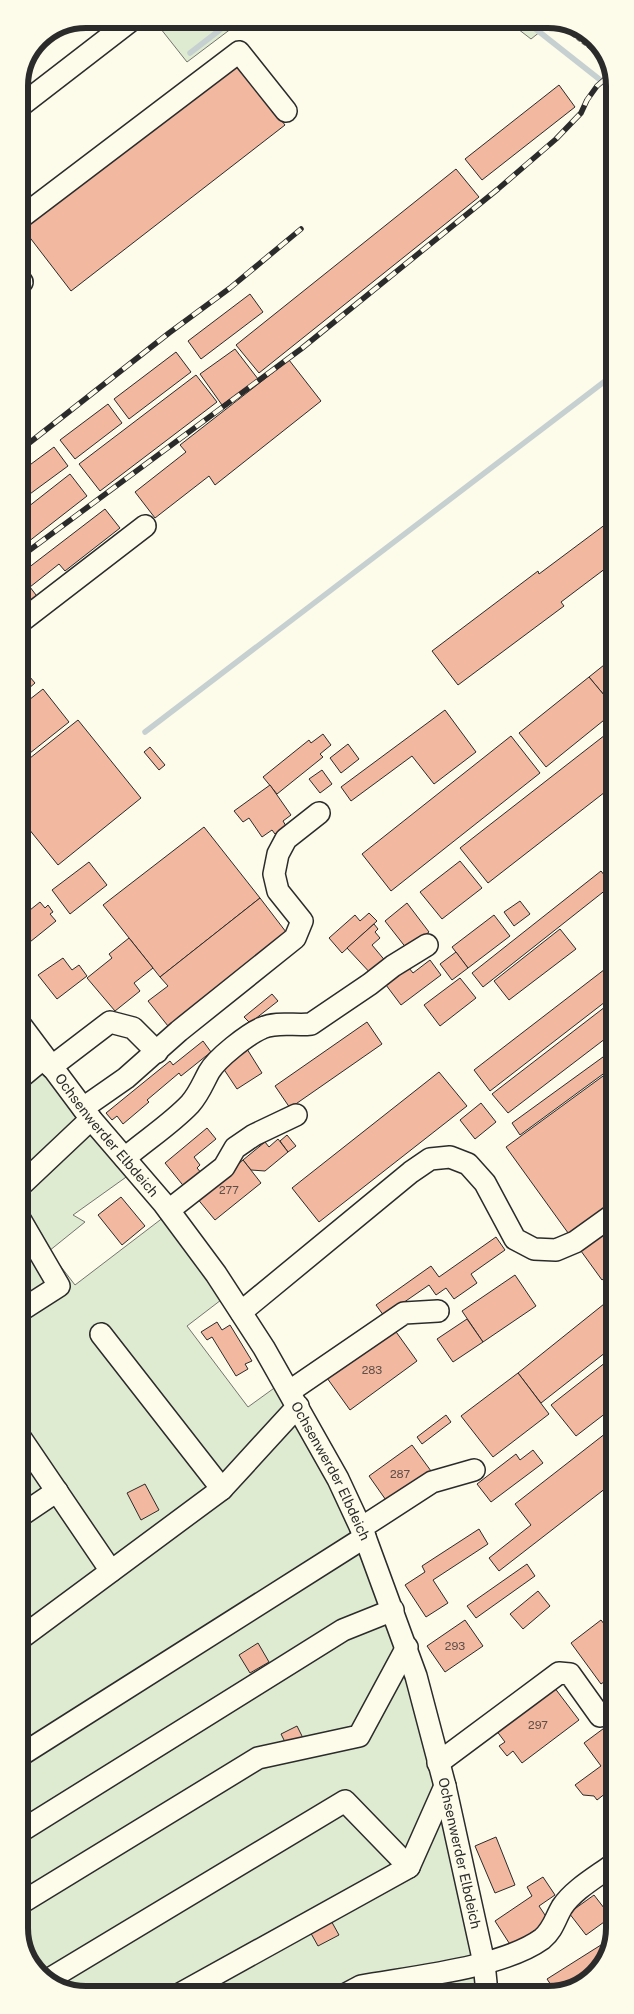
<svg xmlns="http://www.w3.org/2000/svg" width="634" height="2014" viewBox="0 0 634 2014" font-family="'Public Sans',sans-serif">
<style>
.green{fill:#deebd1;stroke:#74746e}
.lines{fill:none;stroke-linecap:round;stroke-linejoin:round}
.stream{stroke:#c7d0d0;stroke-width:5.5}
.building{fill:#f2b8a0;stroke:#2b2b2b}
.minor-casing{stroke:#2b2b2b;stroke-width:24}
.path{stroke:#6a6964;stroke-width:3;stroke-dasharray:4 2.5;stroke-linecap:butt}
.minor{stroke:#fdfbea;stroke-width:21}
.rail-casing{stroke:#2b2b2b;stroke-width:5.5}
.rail{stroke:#fdfbea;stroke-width:4;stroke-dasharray:11;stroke-linecap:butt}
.labels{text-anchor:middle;stroke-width:4;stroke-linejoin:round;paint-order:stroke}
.number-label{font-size:11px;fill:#5d4e48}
.street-label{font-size:14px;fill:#2b2b2b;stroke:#fdfbea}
.rim{fill:none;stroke:#2b2b2b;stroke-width:6}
</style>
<rect width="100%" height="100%" fill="#fdfbea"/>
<g class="green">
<path d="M153 19H244L187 62Z"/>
<path d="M505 19H553L555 20 531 39Z"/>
<path d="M20 1040 129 1175 73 1215 85 1222 49 1251 75 1285 164 1217 186 1243 221 1300 187 1326 248 1407 277 1386 345 1513 404 1666 433 1775 472 1955 478 1993 81 1995 42 1979 21 1946Z"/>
</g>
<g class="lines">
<g class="stream">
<path d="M523 19 613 90"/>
<path d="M190 53 234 19"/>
<path d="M145 732 613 375"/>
</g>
</g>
<g class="building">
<path d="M235 61 285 125 71 291 21 226Z"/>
<path d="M559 85 575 107 482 180 465 159Z"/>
<path d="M456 169 479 197 259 373 236 345Z"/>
<path d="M250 294 263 312 201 359 188 341Z"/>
<path d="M19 315 28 327 19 334Z"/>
<path d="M235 349 258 379 222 405 200 374Z"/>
<path d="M176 352 191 372 129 419 114 399Z"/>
<path d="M289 360 321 401 215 485 209 476 155 518 135 492 186 452 180 445Z"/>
<path d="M196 375 217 402 100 491 79 464Z"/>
<path d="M108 404 122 423 75 459 60 440Z"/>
<path d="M54 447 68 466 19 502V473Z"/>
<path d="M70 474 87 496 19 549V514Z"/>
<path d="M105 509 120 528 65 571 59 564 30 587 39 599 19 614V575Z"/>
<path d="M614 518V562L561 602 564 606 458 685 432 651 538 571 539 574Z"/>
<path d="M614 657V707L589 677Z"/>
<path d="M24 670 35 683 28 689 20 679V674Z"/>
<path d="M589 677 614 707V712L546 767 519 733Z"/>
<path d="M43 689 69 722 20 761V707Z"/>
<path d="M445 710 476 752 434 784 412 756 351 801 341 787Z"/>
<path d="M78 720 141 798 58 865 20 818V766Z"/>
<path d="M614 728V785L488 883 460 848Z"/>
<path d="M323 734 331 745 320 754 323 757 277 794 263 777 309 740 311 743Z"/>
<path d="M511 736 540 773 391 891 362 854Z"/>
<path d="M348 744 359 759 341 773 330 758Z"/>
<path d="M150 747 165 765 159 770 144 752Z"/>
<path d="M322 770 332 784 320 793 309 779Z"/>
<path d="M270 785 291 815 283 821 286 826 275 834 272 830 262 837 249 818 243 822 234 811Z"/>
<path d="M204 827 260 898 160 977 103 905Z"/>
<path d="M460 861 482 888 442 919 420 892Z"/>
<path d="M89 862 107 885 70 914 52 890Z"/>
<path d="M601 871 612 885 483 987 472 973Z"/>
<path d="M260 898 286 932 168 1026 148 1001 168 986 160 977Z"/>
<path d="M520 901 530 914 514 926 504 912Z"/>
<path d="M40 902 45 908 48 905 53 912 50 914 56 921 20 950V918Z"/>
<path d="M407 903 429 932 407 949 385 921Z"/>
<path d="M369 913 377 921 342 953 329 938 355 915 360 921Z"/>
<path d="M494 915 510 936 468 968 452 947Z"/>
<path d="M374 924 378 929 375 932 380 938 372 945 387 963 373 976 347 948Z"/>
<path d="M560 929 576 949 509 1000 494 981Z"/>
<path d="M129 938 153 968 134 983 140 991 115 1011 87 978 112 958 109 954Z"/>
<path d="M614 945V964L605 952Z"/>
<path d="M456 952 468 968 452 980 440 964Z"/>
<path d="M63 958 72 970 79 965 87 976 57 999 38 975Z"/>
<path d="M430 960 441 975 401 1005 386 985 409 968 413 973Z"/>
<path d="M609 966 614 972V995L490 1091 474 1070Z"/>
<path d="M460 978 476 998 440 1026 424 1005Z"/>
<path d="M272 994 278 1001 250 1023 244 1017Z"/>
<path d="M614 1000V1032L508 1113 492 1094Z"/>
<path d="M367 1022 382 1044 290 1108 275 1086Z"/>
<path d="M203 1041 211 1052 181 1076 179 1073 147 1100 149 1102 123 1124 117 1116 112 1120 106 1113 170 1061 173 1065Z"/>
<path d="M247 1049 262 1073 237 1089 221 1065Z"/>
<path d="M614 1049V1066L520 1135 512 1123Z"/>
<path d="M614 1068V1206L571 1237 506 1147Z"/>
<path d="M439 1072 467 1106 319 1222 292 1188Z"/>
<path d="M481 1103 496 1122 475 1139 460 1120Z"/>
<path d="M207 1128 216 1139 194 1157 200 1165 197 1168 203 1175 186 1189 165 1163Z"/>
<path d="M287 1135 296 1146 288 1152 280 1141Z"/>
<path d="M278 1139 288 1152 265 1171 251 1170 243 1160 265 1142 269 1147Z"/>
<path d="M243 1160 261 1183 215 1220 196 1197Z"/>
<path d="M121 1197 145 1226 122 1245 98 1215Z"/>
<path d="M614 1226V1271L602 1280 581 1251Z"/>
<path d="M496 1237 505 1250 471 1274 477 1283 454 1299 446 1288 436 1295 429 1285 384 1316 376 1305 431 1266 439 1277Z"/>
<path d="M515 1275 536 1306 483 1342 462 1311Z"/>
<path d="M614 1296 615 1345 541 1403 518 1373Z"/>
<path d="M467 1319 483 1342 453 1362 437 1339Z"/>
<path d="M217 1322 222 1330 230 1325 252 1361 245 1364 248 1369 236 1376 212 1337 207 1340 201 1332Z"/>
<path d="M394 1329 417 1361 350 1410 327 1378Z"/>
<path d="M615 1355V1406L576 1436 551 1405Z"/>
<path d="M518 1373 549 1414 493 1457 461 1416Z"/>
<path d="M446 1415 451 1422 422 1444 417 1437Z"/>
<path d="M615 1426V1481L499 1571 489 1558 531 1525 515 1504Z"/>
<path d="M412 1445 431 1471 388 1503 369 1476Z"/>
<path d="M533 1450 543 1463 491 1502 477 1484 516 1454 520 1460Z"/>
<path d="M145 1484 159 1510 141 1520 127 1493Z"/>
<path d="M479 1529 488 1544 433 1580 448 1603 426 1617 405 1585 425 1572 422 1566Z"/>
<path d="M527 1564 535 1576 476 1618 467 1606Z"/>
<path d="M538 1591 550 1606 523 1629 510 1614Z"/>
<path d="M465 1620 483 1646 445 1672 427 1646Z"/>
<path d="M601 1620 615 1638V1674L601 1684 571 1643Z"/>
<path d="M258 1643 269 1662 250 1673 239 1655Z"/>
<path d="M554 1687 579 1720 522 1763 513 1751 507 1756 499 1746 505 1742 496 1730Z"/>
<path d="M615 1720V1745L609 1749 615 1757V1786L597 1800 594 1796 583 1795 575 1785 601 1766 584 1743Z"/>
<path d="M297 1726 304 1740 288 1748 281 1734Z"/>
<path d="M496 1837 515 1885 495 1893 475 1846Z"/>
<path d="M543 1877 555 1895 539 1906 549 1921 511 1946 495 1921 532 1896 527 1887Z"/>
<path d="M594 1895 611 1917 586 1935 569 1913Z"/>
<path d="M329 1917 339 1935 318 1946 308 1928Z"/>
<path d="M612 1938 601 1969 600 1971 598 1968 558 1993H537L551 1985 547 1979Z"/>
</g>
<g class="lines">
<g class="minor-casing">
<g id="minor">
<path d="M19 107 133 19"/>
<path d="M19 219 239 52 286 111"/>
<path d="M19 278 22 282"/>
<path d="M19 623 145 526"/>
<path id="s1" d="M20 1024 91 1119 164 1204 216 1274 264 1348 338 1479 365 1537 416 1676 445 1786 484 1963 487 1993"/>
<path d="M51 1067 110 1022 133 1028 157 1052"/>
<path d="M20 1078 44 1058"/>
<path d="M83 1108 126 1078 179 1031 295 938 302 921 278 891 274 874 278 854 286 839 319 813"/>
<path d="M125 1158C146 1140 171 1124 190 1104 199 1094 203 1083 209 1072 217 1058 248 1034 262 1028 277 1021 295 1026 311 1024L370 984 393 966 427 945"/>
<path d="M20 1186 91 1119"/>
<path d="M169 1210 224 1167 235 1148 254 1135 296 1115"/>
<path d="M20 1219 59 1286 20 1311"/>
<path d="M241 1312 411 1172 430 1159 450 1157 468 1164 485 1183 515 1239 534 1249 556 1250 575 1242 614 1214"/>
<path d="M101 1334 222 1489"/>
<path d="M290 1391 404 1313 438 1311"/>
<path d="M20 1437 111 1571"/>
<path d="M20 1516 57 1491"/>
<path d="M361 1528 432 1482 474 1470"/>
<path d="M21 1638 222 1489 298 1406"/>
<path d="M21 1755 365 1537"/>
<path d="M438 1763 559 1673 570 1674 600 1716"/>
<path d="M21 1831 343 1630 393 1610"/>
<path d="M21 1903 258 1758 359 1736 407 1647"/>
<path d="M46 1981 345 1801 409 1867"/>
<path d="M346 1994 361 1986C411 1977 502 1968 542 1939 553 1930 555 1919 562 1907 574 1889 598 1876 615 1863"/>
<path d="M178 1995 409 1867 445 1786"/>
</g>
</g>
<g class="path">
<path d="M551 19 609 62"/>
<path d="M522 28 533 19"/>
</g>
<use href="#minor" class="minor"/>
<g class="rail-casing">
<g id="rail">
<path d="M19 451 169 333 230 288 301 229"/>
<path d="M19 558 301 349 498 189 556 139 581 113 587 100 597 86 613 72"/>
</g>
</g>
<use href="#rail" class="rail"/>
</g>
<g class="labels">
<g class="number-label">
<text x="229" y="1194">277</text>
<text x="372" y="1374">283</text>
<text x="400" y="1478">287</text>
<text x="455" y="1650">293</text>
<text x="538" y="1729">297</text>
</g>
<g class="street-label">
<text dy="5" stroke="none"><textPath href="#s1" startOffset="141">Ochsenwerder Elbdeich</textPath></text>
<text dy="5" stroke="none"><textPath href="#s1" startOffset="546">Ochsenwerder Elbdeich</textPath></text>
<text dy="5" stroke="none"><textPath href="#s1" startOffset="951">Ochsenwerder Elbdeich</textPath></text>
</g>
</g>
<path d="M0 0H634V2014H0ZM86 28H548A58 58 0 0 1 606 86V1928A58 58 0 0 1 548 1986H86A58 58 0 0 1 28 1928V86A58 58 0 0 1 86 28Z" fill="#fdfbea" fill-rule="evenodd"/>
<path class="rim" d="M86 28H548A58 58 0 0 1 606 86V1928A58 58 0 0 1 548 1986H86A58 58 0 0 1 28 1928V86A58 58 0 0 1 86 28Z"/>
</svg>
